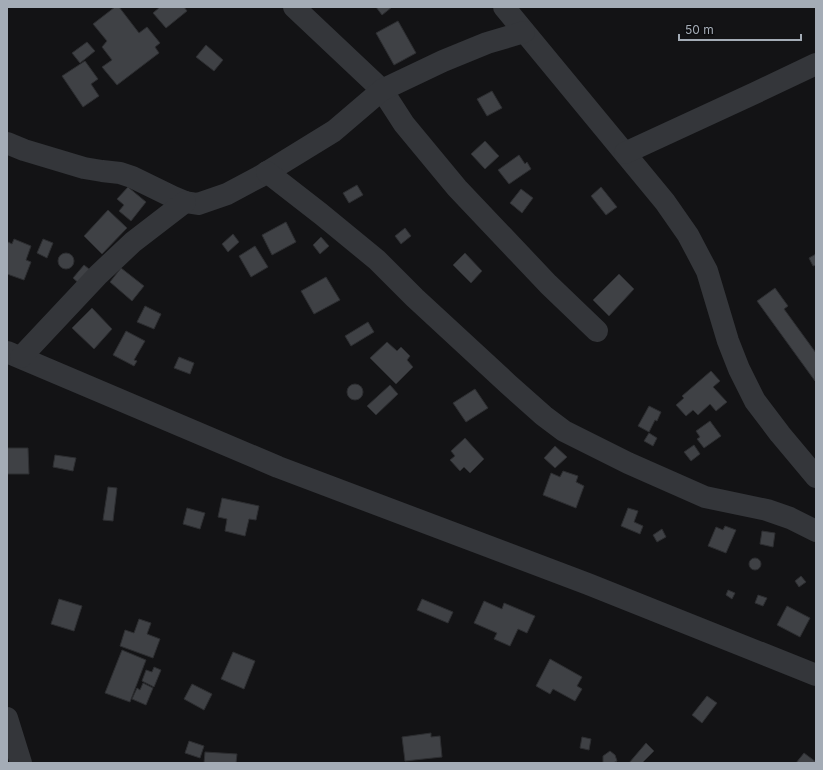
<svg xmlns="http://www.w3.org/2000/svg" width="823" height="770" viewBox="0 0 823 770" font-family="Inter,sans-serif">
<style>
.building{fill:#3f4145;stroke:#2d2e31}
.lines{fill:none;stroke-linecap:round;stroke-linejoin:round}
.minor{stroke:#34363a;stroke-width:22}
</style>
<rect width="100%" height="100%" fill="#131315"/>
<g class="building">
<path d="M115 7H119L139 33 147 27 160 43 155 47 159 53 117 85 102 67 112 60 102 47 107 41 93 24Z"/>
<path d="M160 7H184L187 11 166 28 153 13Z"/>
<path d="M376 7H392L382 15Z"/>
<path d="M398 21 416 53 394 65 376 33Z"/>
<path d="M87 42 95 51 80 63 72 53Z"/>
<path d="M206 45 223 60 214 71 196 57Z"/>
<path d="M85 61 98 79 91 84 99 96 83 107 62 76Z"/>
<path d="M492 91 502 108 487 116 477 99Z"/>
<path d="M485 141 499 156 485 169 471 154Z"/>
<path d="M519 155 525 164 527 162 531 169 509 184 498 170Z"/>
<path d="M357 185 363 195 349 203 343 193Z"/>
<path d="M128 187 146 202 131 221 119 211 124 205 117 199Z"/>
<path d="M601 187 617 207 606 215 591 196Z"/>
<path d="M521 189 533 198 522 213 510 203Z"/>
<path d="M108 210 127 228 102 254 84 236Z"/>
<path d="M286 222 296 242 272 255 262 235Z"/>
<path d="M405 228 411 236 401 244 395 236Z"/>
<path d="M233 234 239 242 228 252 222 244Z"/>
<path d="M321 237 329 246 320 254 313 245Z"/>
<path d="M14 239 31 246 26 260 31 262 24 280 7 274V246L8 242 12 244Z"/>
<path d="M43 239 53 243 47 258 37 253Z"/>
<path d="M255 246 268 267 251 277 239 256Z"/>
<circle cx="66" cy="261" r="8"/>
<path d="M465 253 482 271 471 283 453 265Z"/>
<path d="M816 254V265L813 266 809 258Z"/>
<path d="M84 265 94 273 82 286 73 278Z"/>
<path d="M121 268 144 286 132 301 110 282Z"/>
<path d="M619 274 634 289 609 316 593 300Z"/>
<path d="M326 277 340 300 314 314 301 291Z"/>
<path d="M775 288 788 306 784 309 816 353 815 381 757 301Z"/>
<path d="M145 306 161 314 154 329 137 322Z"/>
<path d="M92 308 112 329 94 349 72 328Z"/>
<path d="M368 322 374 332 351 346 345 336Z"/>
<path d="M126 331 145 341 134 360 137 361 134 366 113 355Z"/>
<path d="M387 342 397 351 401 347 410 356 407 360 413 367 396 384 370 358Z"/>
<path d="M179 357 194 363 190 374 174 368Z"/>
<path d="M711 371 720 381 713 387 727 402 716 411 710 404 698 415 693 410 686 416 676 405 684 398 682 396Z"/>
<circle cx="355" cy="392" r="8"/>
<path d="M390 385 398 394 376 415 367 406Z"/>
<path d="M475 389 488 408 466 422 453 403Z"/>
<path d="M649 406 661 412 657 421 655 420 649 432 638 426Z"/>
<path d="M710 421 721 436 704 448 697 439 700 437 696 431Z"/>
<path d="M649 433 657 438 653 446 644 441Z"/>
<path d="M465 438 484 459 470 473 464 467 460 471 450 460 455 456 451 451Z"/>
<path d="M694 445 700 454 691 461 684 452Z"/>
<path d="M555 446 567 457 555 468 544 458Z"/>
<path d="M7 448H28L29 474H7Z"/>
<path d="M55 455 76 458 73 471 53 467Z"/>
<path d="M563 471 578 476 576 482 584 486 576 508 543 495 551 473 560 477Z"/>
<path d="M108 487 117 488 113 521 103 520Z"/>
<path d="M222 498 259 506 256 520 249 519 245 536 225 531 227 519 218 517Z"/>
<path d="M187 508 205 513 200 529 183 524Z"/>
<path d="M628 508 638 511 634 522 643 526 640 534 621 526Z"/>
<path d="M725 526 736 530 726 553 708 546 716 527 723 530Z"/>
<path d="M662 529 666 537 657 542 653 535Z"/>
<path d="M762 531 775 533 773 547 760 544Z"/>
<circle cx="755" cy="564" r="6"/>
<path d="M801 576 806 582 799 587 795 581Z"/>
<path d="M728 590 735 593 732 599 726 595Z"/>
<path d="M758 595 767 598 763 606 755 603Z"/>
<path d="M59 599 82 606 74 631 51 624Z"/>
<path d="M422 599 453 612 448 623 417 610Z"/>
<path d="M484 601 502 609 504 603 535 616 527 633 518 629 510 646 494 639 497 633 474 623Z"/>
<path d="M787 606 810 618 800 637 777 625Z"/>
<path d="M139 619 151 623 147 634 160 639 153 658 120 646 125 630 134 633Z"/>
<path d="M122 650 146 660 130 702 105 693Z"/>
<path d="M233 652 255 661 244 689 221 679Z"/>
<path d="M550 659 582 677 577 686 582 689 575 701 553 689 550 694 536 686Z"/>
<path d="M154 667 161 670 154 687 142 681 146 670 152 672Z"/>
<path d="M143 683 153 688 146 705 132 699 137 688 140 690Z"/>
<path d="M192 684 212 694 204 710 184 699Z"/>
<path d="M707 696 717 703 702 723 692 715Z"/>
<path d="M431 733V737L440 736 442 757 405 761 402 737Z"/>
<path d="M582 737 591 739 589 750 580 748Z"/>
<path d="M189 741 204 746 200 758 185 753Z"/>
<path d="M646 743 654 751 642 763H629Z"/>
<path d="M610 751 615 755 617 761 613 763H603V756Z"/>
<path d="M205 752 237 754 236 763H204Z"/>
<path d="M804 753 816 762V763H796Z"/>
</g>
<g class="lines">
<g class="minor">
<path d="M294 7 382 90 404 124 457 188 548 284 597 331"/>
<path d="M504 7 665 202 688 235 707 271 728 341 739 369 755 401 780 434 816 477"/>
<path d="M7 143 24 150 84 168 102 171 120 173 132 177 173 197 185 202 198 204 227 194 259 177 334 131 382 90 443 61 487 43 524 32"/>
<path d="M625 153 755 93 816 64"/>
<path d="M267 172 321 214 377 260 415 298 508 384 544 416 564 431 628 463 705 497 767 510 790 518 816 531"/>
<path d="M7 352 278 467 588 584 816 675"/>
<path d="M21 357 98 275 133 242 185 202"/>
<path d="M7 718 21 763"/>
</g>
</g>
<rect width="823" height="770" fill="none" stroke="#a4acb6" stroke-width="16"/>
<path d="M679 34v6h122v-6" fill="none" stroke="#a4acb6" stroke-width="2"/>
<text x="685" y="34" font-size="12" fill="#a4acb6" stroke="#0e0e10" stroke-width="3" paint-order="stroke">50 m</text>
</svg>
